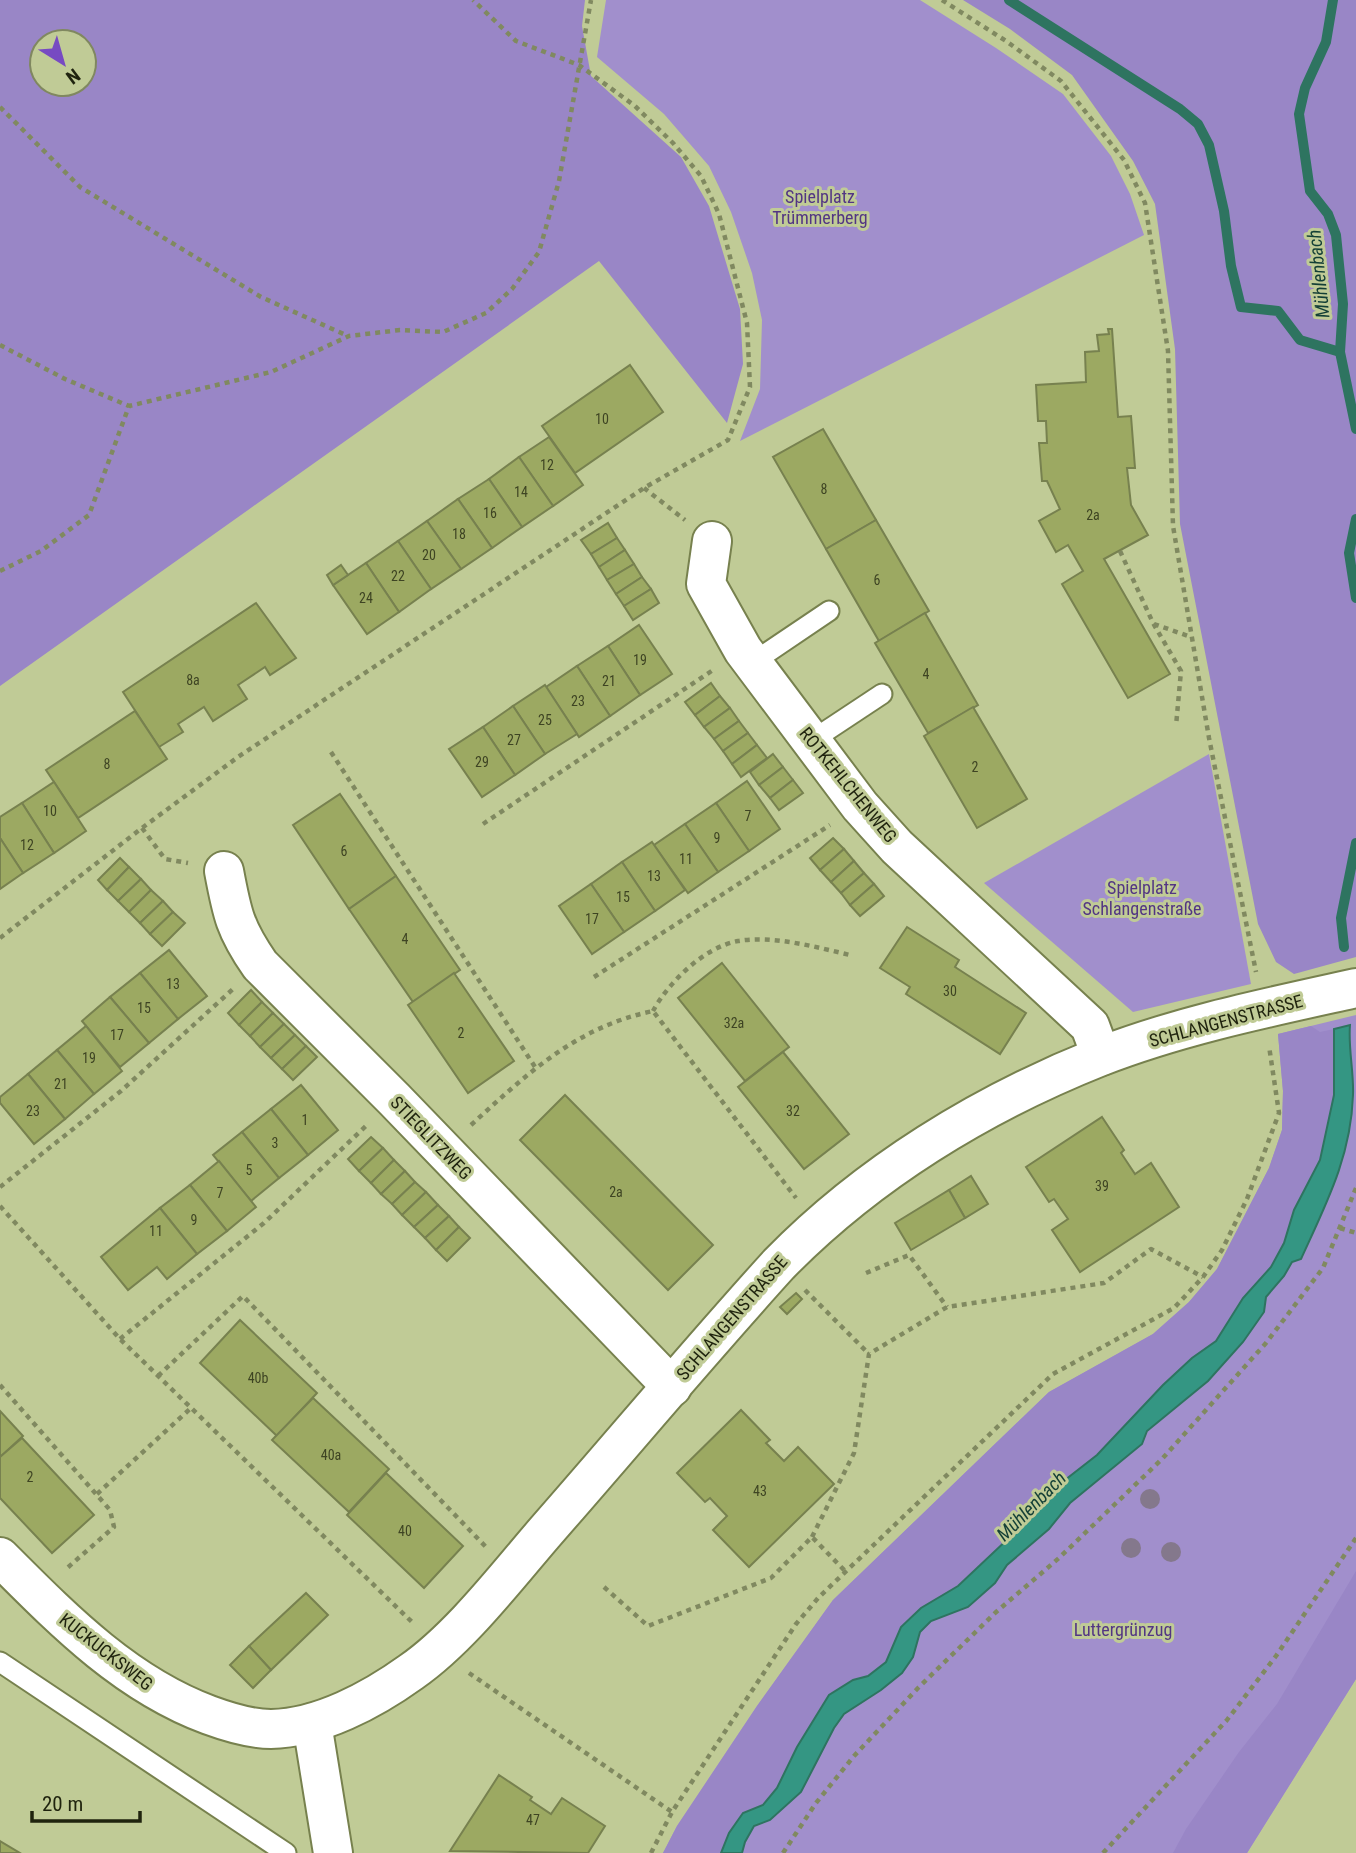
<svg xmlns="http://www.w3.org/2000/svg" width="1356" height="1853" viewBox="0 0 1356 1853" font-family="'Roboto Condensed',sans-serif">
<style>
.green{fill:#a18fcc}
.forest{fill:#9986c6;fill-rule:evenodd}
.water{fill:#349683;stroke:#2e7460;stroke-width:2}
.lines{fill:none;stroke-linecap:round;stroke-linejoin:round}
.stream{stroke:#2e7460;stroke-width:10}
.building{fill:#9ca962;stroke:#77814f;stroke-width:2}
.service-casing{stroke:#77814e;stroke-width:23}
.minor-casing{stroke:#77814e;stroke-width:42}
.path{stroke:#808960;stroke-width:4.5;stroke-dasharray:5 5;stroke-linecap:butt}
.service{stroke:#fff;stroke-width:19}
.minor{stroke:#fff;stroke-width:38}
.tree{fill:#84788c}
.labels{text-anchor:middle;stroke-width:6;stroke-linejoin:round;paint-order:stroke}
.number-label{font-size:14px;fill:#3e4423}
.park-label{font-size:18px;fill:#523583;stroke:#c0cb96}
.street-label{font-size:18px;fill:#1f230e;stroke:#c0cb96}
.water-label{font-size:19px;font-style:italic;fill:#133f36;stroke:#c0cb96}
</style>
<rect width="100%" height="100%" fill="#c0cb96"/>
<g class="green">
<path d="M606 0H920L996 48 1063 94 1111 156 1130 194 1144 235 740 441 760 389 762 320 752 273 731 212 709 166 664 114 597 57Z"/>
<path d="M1209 754 1251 984 1133 1012 984 883Z"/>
<path d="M1356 1015V1679L1247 1853H663L677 1826 757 1706 833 1600 1049 1392 1153 1334 1189 1302 1217 1269 1269 1168 1282 1130 1283 1091 1278 1034Z"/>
</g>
<g class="forest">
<path d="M0 0H585L582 26 591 76 681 157 709 206 740 309 743 364 727 423 599 261 0 686ZM42 42H84V84H42Z"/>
<path d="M963 0H1356V957L1294 974 1276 962 1258 924 1180 524 1175 349 1155 204 1133 161 1072 75 1010 29Z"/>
<path d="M1311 1026 1320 1032 1334 1029V1095L1320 1160 1294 1210 1284 1243 1271 1267 1243 1298 1216 1341 1192 1358 1163 1385 1097 1455 1065 1480 1028 1520 958 1586 921 1608 901 1627 886 1662 868 1676 853 1680 829 1695 797 1747 777 1788 763 1805 742 1813 729 1833 721 1853H663L677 1826 757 1706 833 1600 1049 1392 1153 1334 1189 1302 1217 1269 1269 1168 1282 1130 1283 1091 1278 1034Z"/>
<path d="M1356 1571V1679L1247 1853H1173L1186 1829 1239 1752 1277 1704Z"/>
</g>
<path class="water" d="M1350 1025C1348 1048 1354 1072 1353 1095 1351 1157 1326 1204 1301 1259L1292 1262 1284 1276 1266 1297 1264 1312 1243 1342 1208 1381 1147 1431 1142 1444 1070 1503 1049 1529 1007 1565 995 1583 968 1607 931 1621 920 1632 913 1657 902 1673 881 1690 844 1714 834 1728 801 1792 770 1820 754 1826 745 1842 742 1853H721L729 1833 743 1813 763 1805 777 1788 797 1747 829 1695 853 1680 868 1676 886 1662 901 1627 921 1608 958 1586 1028 1520 1065 1480 1097 1455 1163 1385 1192 1358 1216 1341 1243 1298 1271 1267 1284 1243 1294 1210 1320 1160 1334 1095V1029Z"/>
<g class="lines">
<g class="stream">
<path d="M1009 0 1180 109 1198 124 1209 145 1224 211 1231 266 1241 307 1278 311 1300 340 1340 352"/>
<path d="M1333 0 1326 42 1305 88 1299 114 1310 191 1328 214 1336 235 1343 304 1340 352 1356 429"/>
<path d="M1356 519 1349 553 1356 598"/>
<path d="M1344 947 1341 918 1356 843"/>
</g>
</g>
<g class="building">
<path d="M1108 329H1112L1118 417 1131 416 1135 468H1127L1131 505 1148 535 1104 559 1170 674 1128 698 1062 584 1083 571 1068 545 1056 552 1039 521 1060 509 1047 481H1042L1039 443H1047L1046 421H1038L1036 385 1086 382 1085 352 1099 351 1097 335 1109 334Z"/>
<path d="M630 365 663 412 575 473 542 426Z"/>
<path d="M823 429 876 520 826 549 773 457Z"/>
<path d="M549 437 583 485 553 506 519 457Z"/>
<path d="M519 457 553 506 522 527 489 479Z"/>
<path d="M489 479 522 527 492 548 458 499Z"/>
<path d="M458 499 492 548 461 569 427 521Z"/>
<path d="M876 520 929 611 879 641 826 549Z"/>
<path d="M427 521 461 569 431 589 398 541Z"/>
<path d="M608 523 617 538 591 554 581 540Z"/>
<path d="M617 538 625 550 599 567 591 554Z"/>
<path d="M398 541 431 589 399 612 366 563Z"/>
<path d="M625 550 634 564 607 580 599 567Z"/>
<path d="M366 563 399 612 367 634 333 585Z"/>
<path d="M634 564 642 577 616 594 607 580Z"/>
<path d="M341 565 348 575 333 585 327 575Z"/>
<path d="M642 577 651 589 624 606 616 594Z"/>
<path d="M651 589 659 603 633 620 624 606Z"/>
<path d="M256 603 296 658 270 675 265 667 238 685 247 699 213 721 204 707 178 724 183 732 159 747 123 692Z"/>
<path d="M925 613 978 705 928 733 875 643Z"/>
<path d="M639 625 672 674 640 695 608 646Z"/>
<path d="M608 646 640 695 610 716 577 666Z"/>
<path d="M577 666 610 716 579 737 546 687Z"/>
<path d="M711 683 720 696 695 715 685 702Z"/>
<path d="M545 685 577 734 545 754 513 706Z"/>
<path d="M720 696 730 708 704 727 695 715Z"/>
<path d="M513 706 545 754 515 775 483 727Z"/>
<path d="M973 707 1027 799 977 828 924 736Z"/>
<path d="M730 708 739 721 714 739 704 727Z"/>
<path d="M135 711 167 759 78 818 46 770Z"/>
<path d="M739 721 748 733 723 751 714 739Z"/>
<path d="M483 727 515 775 482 797 449 749Z"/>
<path d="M748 733 757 745 732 764 723 751Z"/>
<path d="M757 745 767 758 741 777 732 764Z"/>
<path d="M773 754 783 767 759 785 750 772Z"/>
<path d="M783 767 793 780 770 798 759 785Z"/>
<path d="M793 780 803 793 779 810 770 798Z"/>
<path d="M747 781 780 829 749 851 716 803Z"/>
<path d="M54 782 86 831 54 853 22 803Z"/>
<path d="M340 794 396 876 349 909 293 825Z"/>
<path d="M22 803 54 853 23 873 0 838V817Z"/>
<path d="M716 803 749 851 718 872 685 824Z"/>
<path d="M685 824 718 872 688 893 654 845Z"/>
<path d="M0 838 23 873 0 889Z"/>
<path d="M833 838 844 849 820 870 810 858Z"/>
<path d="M652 842 685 890 655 911 622 862Z"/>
<path d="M844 849 854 861 831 882 820 870Z"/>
<path d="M120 858 129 867 107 890 98 880Z"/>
<path d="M854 861 864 873 841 893 831 882Z"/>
<path d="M622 862 655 911 624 932 591 884Z"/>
<path d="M129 867 141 879 118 901 107 890Z"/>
<path d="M864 873 874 884 850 905 841 893Z"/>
<path d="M396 876 460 970 413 1002 349 909Z"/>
<path d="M141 879 151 890 129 912 118 901Z"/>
<path d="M591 884 624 932 592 954 559 906Z"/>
<path d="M874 884 884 896 860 916 850 905Z"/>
<path d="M151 890 163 901 140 923 129 912Z"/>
<path d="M163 901 173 912 150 934 140 923Z"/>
<path d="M173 912 185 923 162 946 150 934Z"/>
<path d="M907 927 959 960 955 967 1026 1013 1000 1054 906 994 910 987 880 968Z"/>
<path d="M169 950 207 996 178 1019 140 973Z"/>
<path d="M722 963 789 1047 745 1081 678 998Z"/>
<path d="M140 973 178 1019 149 1043 110 997Z"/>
<path d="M454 973 514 1061 468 1093 408 1005Z"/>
<path d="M251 990 262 1002 239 1025 228 1013Z"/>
<path d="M110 997 149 1043 120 1067 82 1021Z"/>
<path d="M262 1002 273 1013 250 1036 239 1025Z"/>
<path d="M273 1013 284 1024 260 1047 250 1036Z"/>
<path d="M284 1024 295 1035 271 1058 260 1047Z"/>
<path d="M86 1026 122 1071 94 1094 57 1050Z"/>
<path d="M295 1035 306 1046 282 1069 271 1058Z"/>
<path d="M306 1046 317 1057 293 1080 282 1069Z"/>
<path d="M57 1050 94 1094 65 1119 28 1074Z"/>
<path d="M783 1052 849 1134 804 1169 738 1087Z"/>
<path d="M28 1074 65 1119 34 1144 0 1103V1097Z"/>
<path d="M301 1085 338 1130 308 1155 271 1109Z"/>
<path d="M565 1095 713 1245 668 1290 520 1140Z"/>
<path d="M271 1109 308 1155 279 1178 242 1132Z"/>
<path d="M1102 1117 1124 1150 1121 1153 1135 1174 1151 1163 1179 1207 1080 1272 1052 1230 1068 1219 1054 1199 1049 1202 1026 1167Z"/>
<path d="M242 1132 279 1178 251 1201 213 1155Z"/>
<path d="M371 1137 383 1148 359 1171 348 1159Z"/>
<path d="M383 1148 394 1160 371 1183 359 1171Z"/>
<path d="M394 1160 405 1171 381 1194 371 1183Z"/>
<path d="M219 1161 256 1207 227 1231 190 1185Z"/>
<path d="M405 1171 415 1182 392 1204 381 1194Z"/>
<path d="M971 1176 988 1204 965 1218 949 1190Z"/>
<path d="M415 1182 426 1192 402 1215 392 1204Z"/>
<path d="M190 1185 227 1231 197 1254 160 1208Z"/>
<path d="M949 1190 965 1218 911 1250 895 1223Z"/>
<path d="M426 1192 438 1205 414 1227 402 1215Z"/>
<path d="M438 1205 449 1216 425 1238 414 1227Z"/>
<path d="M160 1208 197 1254 167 1279 157 1267 128 1290 101 1257Z"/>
<path d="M449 1216 459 1227 436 1250 425 1238Z"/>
<path d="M459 1227 470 1238 447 1261 436 1250Z"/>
<path d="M796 1293 802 1299 787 1314 780 1307Z"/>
<path d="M240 1320 317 1393 277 1436 200 1363Z"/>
<path d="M313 1398 389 1469 349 1512 272 1440Z"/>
<path d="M741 1410 770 1440 766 1443 784 1461 798 1447 834 1484 749 1567 713 1530 727 1516 710 1498 705 1502 677 1473Z"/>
<path d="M0 1411 23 1436 0 1457Z"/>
<path d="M22 1438 94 1515 52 1553 0 1498V1457Z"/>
<path d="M386 1473 463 1546 424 1588 347 1515Z"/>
<path d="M306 1593 328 1615 271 1670 249 1646Z"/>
<path d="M249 1646 271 1670 253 1688 230 1665Z"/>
<path d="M499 1775 532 1797 530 1800 551 1814 562 1798 605 1826 588 1853 450 1851Z"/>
<path d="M0 1841 20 1853H0Z"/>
</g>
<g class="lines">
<g class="service-casing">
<g id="service">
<path d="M752 663 829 611"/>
<path d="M811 741 882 694"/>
<path d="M0 1662 286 1853"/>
</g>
</g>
<g class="minor-casing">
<g id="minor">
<path d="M712 541 706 584 743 650 860 806 897 847 1090 1026 1101 1056"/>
<path d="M224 871C232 914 235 929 260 965L394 1099 672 1387"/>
<path d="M0 1557C62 1619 125 1684 209 1715 228 1722 250 1729 271 1729 320 1728 372 1700 411 1672 460 1638 507 1576 546 1531 624 1442 700 1351 779 1264 868 1173 981 1104 1099 1057 1181 1025 1270 1007 1356 988"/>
<path d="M312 1723 333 1853"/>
</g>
</g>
<g class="path">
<path d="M942 0 1006 41 1061 81 1124 160 1145 203 1168 351 1173 526 1209 738 1256 972"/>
<path d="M0 107 80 187 261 297 348 336"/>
<path d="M0 345 65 379 129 406"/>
<path d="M644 488 685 520"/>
<path d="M1120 551 1153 623 1181 671 1176 726"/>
<path d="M0 571 41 551 89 515 129 406 271 372 349 336 400 330 443 332 486 313 512 289 539 252 559 181 591 0"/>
<path d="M1154 624 1191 637"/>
<path d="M331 752 535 1067"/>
<path d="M483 824 713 670"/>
<path d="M142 828 165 859 188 863"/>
<path d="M0 938 142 828 238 757 644 488 728 440 750 387 747 323 719 214 701 176 673 143 635 106 579 65 516 41 473 0"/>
<path d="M594 977 830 825"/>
<path d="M653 1011C668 983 704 947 738 941 772 935 816 947 850 955"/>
<path d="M471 1125C527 1074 576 1027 653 1011L796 1198"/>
<path d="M0 1187 121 1091 233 989"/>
<path d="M0 1206 120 1339 413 1623"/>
<path d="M1340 1228 1356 1233"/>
<path d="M866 1273 909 1255 947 1307"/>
<path d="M805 1290 869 1354"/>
<path d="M120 1339 264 1223 368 1124"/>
<path d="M158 1376 243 1296 486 1547"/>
<path d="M0 1385 110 1510 114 1527 66 1569"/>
<path d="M97 1494 191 1408"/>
<path d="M812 1537 854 1453 869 1354 947 1307 1104 1283 1151 1249 1203 1277"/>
<path d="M604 1587 648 1626 771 1578 812 1537 845 1571"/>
<path d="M469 1673 672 1812"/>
<path d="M651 1853 672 1812 796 1624 819 1597 1053 1374 1174 1308 1203 1277 1222 1250 1247 1199 1279 1113 1269 1046"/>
<path d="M783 1853 816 1803 854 1756 918 1688 995 1613 1059 1558 1162 1459 1266 1343 1323 1268 1356 1188"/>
<path d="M1103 1853 1227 1720 1276 1656 1356 1538"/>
</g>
<use href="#service" class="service"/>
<use href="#minor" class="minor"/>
</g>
<g class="tree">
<circle cx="1150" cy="1499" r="10"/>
<circle cx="1131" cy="1548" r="10"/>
<circle cx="1171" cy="1552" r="10"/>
</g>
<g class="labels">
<g class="number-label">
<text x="602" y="424">10</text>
<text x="547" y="470">12</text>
<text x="824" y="494">8</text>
<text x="521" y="497">14</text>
<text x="490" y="518">16</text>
<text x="1093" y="520">2a</text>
<text x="459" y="539">18</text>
<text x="429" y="560">20</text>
<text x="398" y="581">22</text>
<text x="877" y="585">6</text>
<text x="366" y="603">24</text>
<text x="640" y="665">19</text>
<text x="926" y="679">4</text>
<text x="193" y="685">8a</text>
<text x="609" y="686">21</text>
<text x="578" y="706">23</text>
<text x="545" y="725">25</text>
<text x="514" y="745">27</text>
<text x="482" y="767">29</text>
<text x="107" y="769">8</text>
<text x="975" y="772">2</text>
<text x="50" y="816">10</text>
<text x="748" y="821">7</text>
<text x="717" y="843">9</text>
<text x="27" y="850">12</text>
<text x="344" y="856">6</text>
<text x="686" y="864">11</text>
<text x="654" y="881">13</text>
<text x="623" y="902">15</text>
<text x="592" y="924">17</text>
<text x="405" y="944">4</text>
<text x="173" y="989">13</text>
<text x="950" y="996">30</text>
<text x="144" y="1013">15</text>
<text x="734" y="1028">32a</text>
<text x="461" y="1038">2</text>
<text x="117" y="1040">17</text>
<text x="89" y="1063">19</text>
<text x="61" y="1089">21</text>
<text x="33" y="1116">23</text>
<text x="793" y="1116">32</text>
<text x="305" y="1125">1</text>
<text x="275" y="1148">3</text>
<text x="249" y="1175">5</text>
<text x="1102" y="1191">39</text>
<text x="616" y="1197">2a</text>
<text x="220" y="1198">7</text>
<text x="194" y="1225">9</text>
<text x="156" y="1236">11</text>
<text x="258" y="1383">40b</text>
<text x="331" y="1460">40a</text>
<text x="30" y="1482">2</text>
<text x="760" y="1496">43</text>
<text x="405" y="1536">40</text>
<text x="533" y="1825">47</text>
</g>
<g class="park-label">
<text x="820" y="203">Spielplatz<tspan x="820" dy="21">Trümmerberg</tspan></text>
<text x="1142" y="894">Spielplatz<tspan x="1142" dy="21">Schlangenstraße</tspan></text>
<text x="1123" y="1636">Luttergrünzug</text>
</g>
<g class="street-label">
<text transform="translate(848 785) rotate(51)" y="6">ROTKEHLCHENWEG</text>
<text transform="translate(1226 1021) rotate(-15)" y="6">SCHLANGENSTRASSE</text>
<text transform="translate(431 1138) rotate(46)" y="6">STIEGLITZWEG</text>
<text transform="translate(732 1318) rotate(-49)" y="6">SCHLANGENSTRASSE</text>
<text transform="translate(106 1652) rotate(38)" y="6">KUCKUCKSWEG</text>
</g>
<g class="water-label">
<text transform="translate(1318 274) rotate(-96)" y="7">Mühlenbach</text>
<text transform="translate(1031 1506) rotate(-45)" y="7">Mühlenbach</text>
</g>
</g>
<g transform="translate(63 63) rotate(143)"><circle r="33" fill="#c0cb96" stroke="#808860" stroke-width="2"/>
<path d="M0-5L12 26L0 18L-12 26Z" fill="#774ac2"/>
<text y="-10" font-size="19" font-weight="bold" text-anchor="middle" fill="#1f230e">N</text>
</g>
<path d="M32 1811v10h108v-10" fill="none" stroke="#1f230e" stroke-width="3.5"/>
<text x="42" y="1811" font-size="21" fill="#1f230e" stroke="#c0cb96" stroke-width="5" paint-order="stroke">20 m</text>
</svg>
